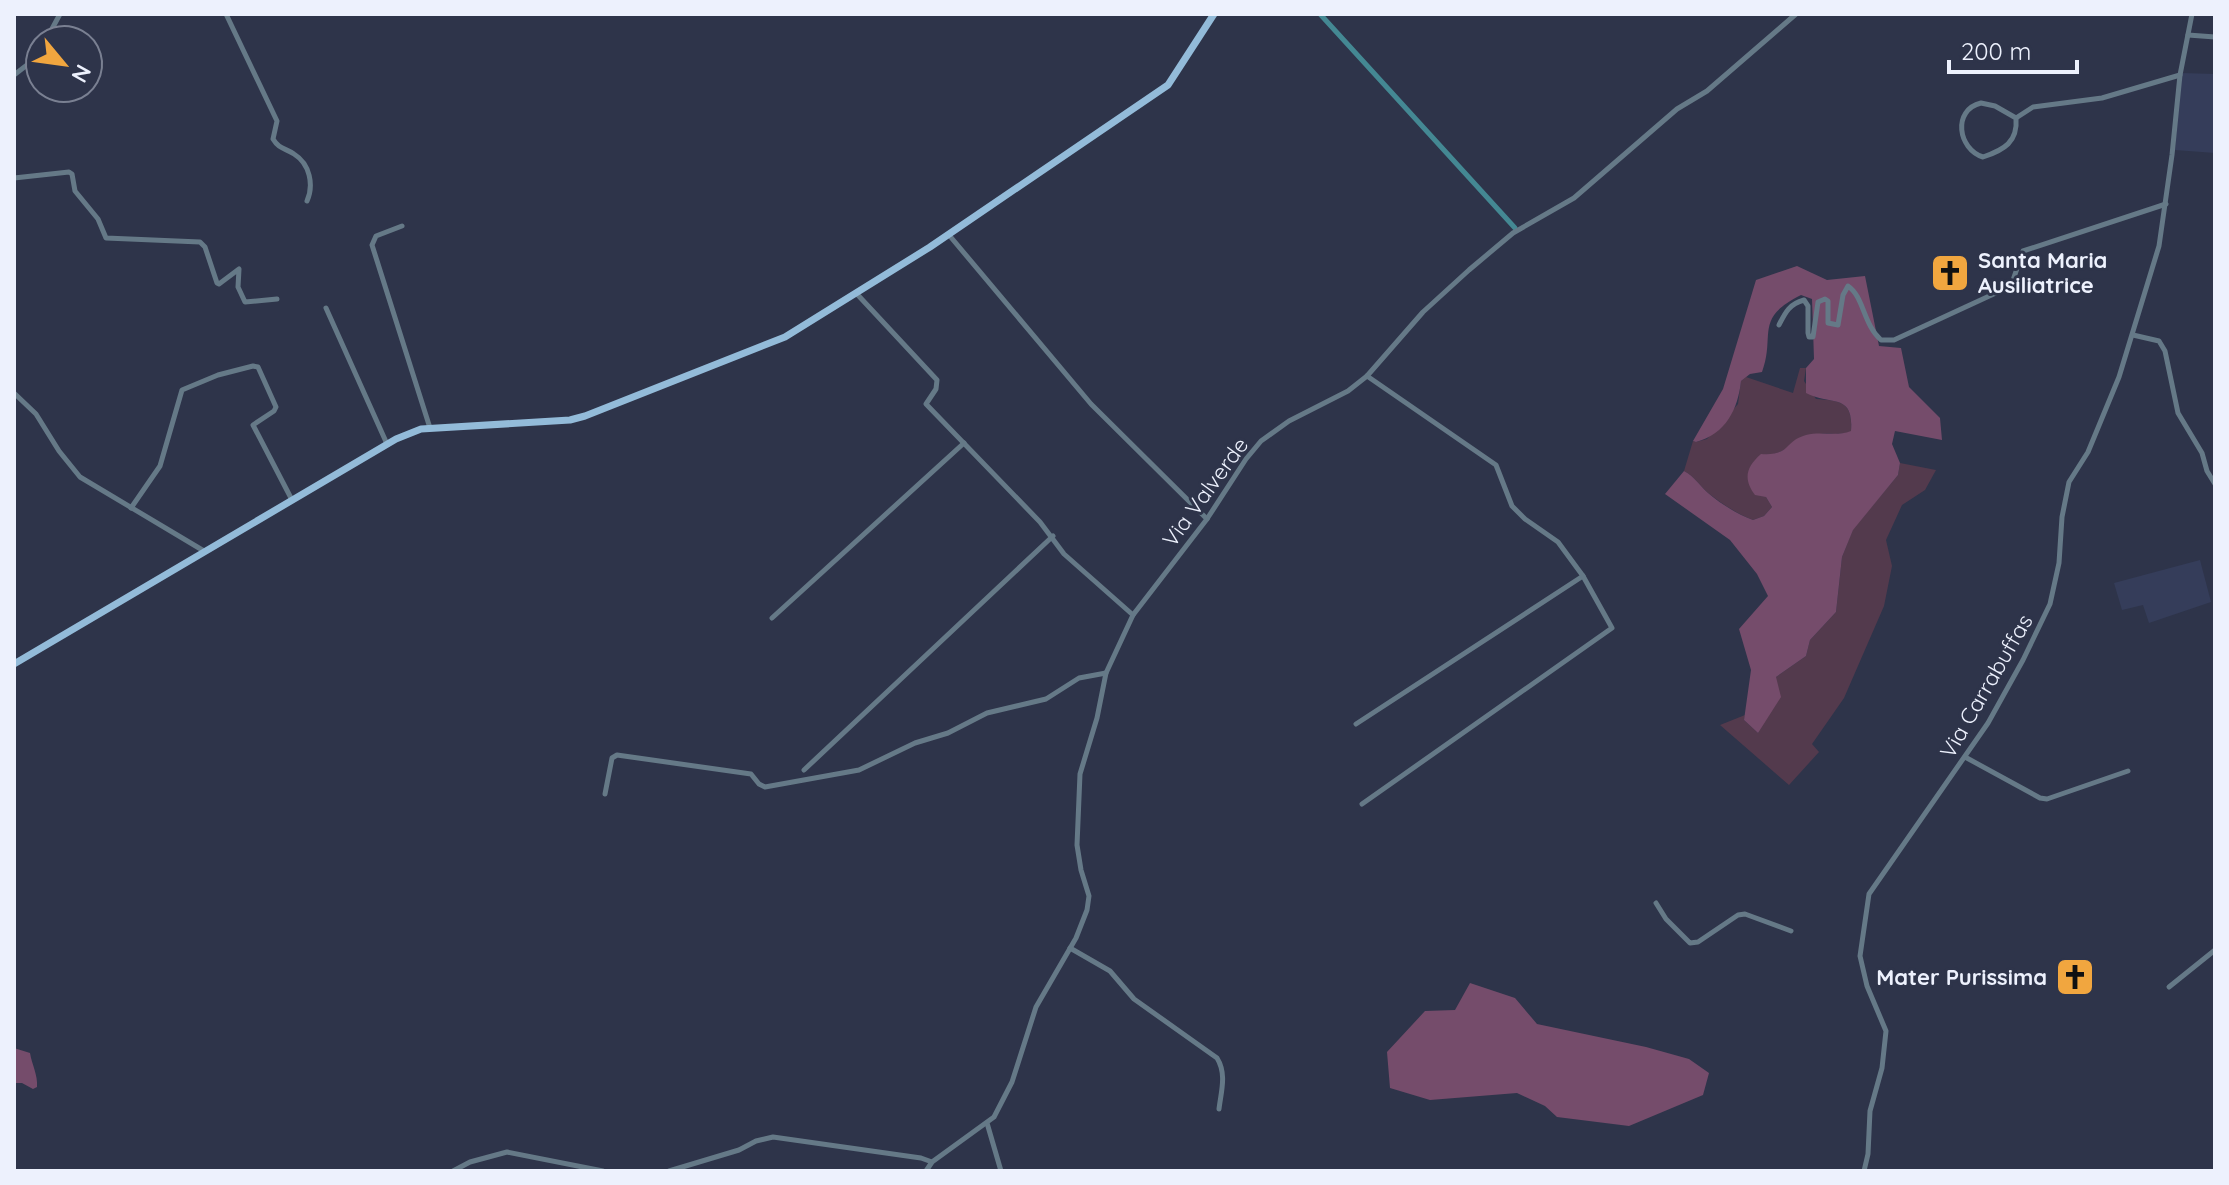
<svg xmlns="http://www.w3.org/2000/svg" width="2229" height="1185" viewBox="0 0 2229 1185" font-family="Quicksand,sans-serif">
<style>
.built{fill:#353d5a}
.green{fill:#533a4d}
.forest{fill:#754c6b}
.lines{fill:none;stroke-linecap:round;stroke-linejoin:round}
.canal{stroke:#448893;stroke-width:5}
.minor{stroke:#657987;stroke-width:5}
.major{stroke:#93bbd9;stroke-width:7}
.labels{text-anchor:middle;stroke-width:6;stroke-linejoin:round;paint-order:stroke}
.poi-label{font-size:22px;font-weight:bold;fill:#edf1fd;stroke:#2e344a;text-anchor:start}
.street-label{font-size:22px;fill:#edf1fd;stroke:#2e344a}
</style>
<rect width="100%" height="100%" fill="#2e344a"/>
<g class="built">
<path d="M2181 73 2215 74V153L2175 150Z"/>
<path d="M2200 560 2211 602 2149 623 2143 605 2122 610 2114 583Z"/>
</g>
<g class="green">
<path d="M1800 368H1806L1804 381 1816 399C1842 401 1853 402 1851 432 1838 436 1826 432 1813 435 1790 440 1788 456 1761 455L1766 497 1772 507 1764 516 1753 520C1737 514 1721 503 1708 493 1699 485 1695 477 1684 471L1693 441 1696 442 1707 439 1738 404 1741 381 1746 377 1793 393Z"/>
<path d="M1900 463 1936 470 1925 490 1902 505 1886 540 1892 566 1884 606 1844 698 1812 744 1819 752 1789 785 1720 725 1745 715 1744 720 1758 733 1776 677 1806 656 1810 640 1836 612 1842 557 1853 529 1898 475Z"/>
</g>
<g class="forest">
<path d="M1797 266 1827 280 1865 276 1879 346 1901 348 1909 387 1940 418 1942 440 1895 431 1892 444 1900 463 1898 475 1853 530 1842 557 1836 612 1810 640 1806 656 1776 677 1781 697 1758 733 1744 720 1751 670 1739 629 1768 596 1757 574 1730 540 1665 494 1684 471C1695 477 1699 485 1708 493 1721 504 1737 514 1753 520L1764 516 1772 507 1766 497 1755 495C1743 479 1746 467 1761 454 1791 456 1784 441 1806 435 1822 431 1836 437 1851 431 1854 392 1830 406 1806 393V368L1814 359 1812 299 1801 295C1753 319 1776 335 1762 372L1750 374 1741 381C1738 409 1726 434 1696 442L1693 441 1723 389 1756 280Z"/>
<path d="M1470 983 1515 998 1537 1024 1646 1047 1689 1059 1709 1073 1703 1095 1629 1126 1557 1117 1545 1106 1517 1093 1430 1100 1390 1088 1387 1052 1425 1011 1455 1010Z"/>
<path d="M14 1048 30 1053C32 1065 38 1075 37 1087L33 1089 22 1083H14Z"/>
</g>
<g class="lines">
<path class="canal" d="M1320 14 1515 228"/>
<g class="minor">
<path d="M226 14 277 121 273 139C279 149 285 148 294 154 310 164 314 185 307 201"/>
<path d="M2188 35 2215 37"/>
<path d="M46 40 60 14"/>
<path d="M14 75 40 55"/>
<path d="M1981 103 1995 106 2016 118C2018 142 2004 150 1983 157 1958 149 1952 110 1981 103Z"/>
<path d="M2016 118 2033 107 2102 98 2180 75"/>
<path d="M14 178 69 172 72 174 75 191 98 219 106 238 200 242 205 247 217 283 219 284 239 269 238 287 245 302 277 299"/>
<path d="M402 226 376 236 372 245 430 428"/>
<path d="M949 235 1091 404 1207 519"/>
<path d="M856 293 937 380 936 389 926 404 1040 522 1064 554 1133 615"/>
<path d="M326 308 387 444"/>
<path d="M1779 325C1785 313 1789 304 1804 300L1808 306V333L1809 337H1813L1818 302 1825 299 1828 301V323L1838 325 1843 295 1848 286C1864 297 1863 324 1881 340H1894L2011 286 2023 251 2166 204"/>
<path d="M2133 335 2159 341 2165 351 2178 413 2202 453 2207 471 2215 484"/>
<path d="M14 393 36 414 59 451 80 477 204 551"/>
<path d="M131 508 160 466 182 390 218 375 253 366 258 367 276 407 274 411 253 425 292 500"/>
<path d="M772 618 964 443"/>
<path d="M1356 724 1583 576"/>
<path d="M1965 757 2040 798 2047 799 2128 771"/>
<path d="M804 770 1053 536"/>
<path d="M605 794 612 758 617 755 751 774 759 784 765 787 859 770 915 743 948 733 987 713 1046 699 1079 678 1106 673"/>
<path d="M1362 804 1612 628 1583 576 1558 542 1525 519 1512 506 1496 465 1367 376"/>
<path d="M1656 903 1666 919 1690 943 1698 942 1738 915 1745 914 1791 931"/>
<path d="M1070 948 1110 971 1134 999 1217 1058C1227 1074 1221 1092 1219 1109"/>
<path d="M2169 987 2215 950"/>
<path d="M987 1123 1001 1171"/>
<path d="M453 1171 470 1162 507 1152 603 1171"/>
<path d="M669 1171 739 1150 756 1141 773 1137 921 1158 932 1162"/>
<path d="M926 1171 932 1162 994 1117 1012 1082 1036 1007 1076 938 1087 910 1089 896 1081 870 1077 845 1080 774 1097 718 1106 673 1133 615 1207 519 1246 459 1261 441 1289 421 1348 391 1367 376 1423 312 1469 270 1513 233 1574 198 1677 109 1707 91 1796 14"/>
<path d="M1864 1171 1868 1154 1870 1111 1882 1068 1886 1031 1867 986 1860 956 1869 894 1988 723 2023 660 2050 604 2059 563 2062 517 2069 482 2088 452 2119 377 2159 246 2172 155 2180 75 2192 14"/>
</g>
<path class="major" d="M14 664 396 439 421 429 570 420 585 416 785 337 930 247 1168 85 1214 14"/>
</g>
<defs>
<g id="church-square" transform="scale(2)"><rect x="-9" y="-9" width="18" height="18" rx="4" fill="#f1a63f" stroke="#2e344a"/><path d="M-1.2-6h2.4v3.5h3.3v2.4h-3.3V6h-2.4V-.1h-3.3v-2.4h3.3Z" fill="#111"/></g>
</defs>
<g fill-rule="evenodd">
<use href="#church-square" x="1950" y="273"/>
<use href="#church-square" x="2075" y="977"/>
</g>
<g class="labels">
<g class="poi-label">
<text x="1978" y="268">Santa Maria<tspan x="1978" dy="25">Ausiliatrice</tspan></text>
<text x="2047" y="985" text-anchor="end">Mater Purissima</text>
</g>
<g class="street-label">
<text transform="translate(1205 492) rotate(-54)" y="8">Via Valverde</text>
<text transform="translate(1986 686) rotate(-60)" y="8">Via Carrabuffas</text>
</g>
</g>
<rect width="2229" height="1185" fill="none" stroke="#edf1fd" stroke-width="32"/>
<g transform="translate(64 64) rotate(119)"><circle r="38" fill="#2e344a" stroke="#7a8092" stroke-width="2"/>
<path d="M0-6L14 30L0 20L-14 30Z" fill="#f1a63f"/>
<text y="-12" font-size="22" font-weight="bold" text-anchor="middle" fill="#edf1fd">N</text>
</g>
<path d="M1949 60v12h128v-12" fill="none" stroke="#edf1fd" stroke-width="4"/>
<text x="1961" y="60" font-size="24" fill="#edf1fd" stroke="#2e344a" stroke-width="6" paint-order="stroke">200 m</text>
</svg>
